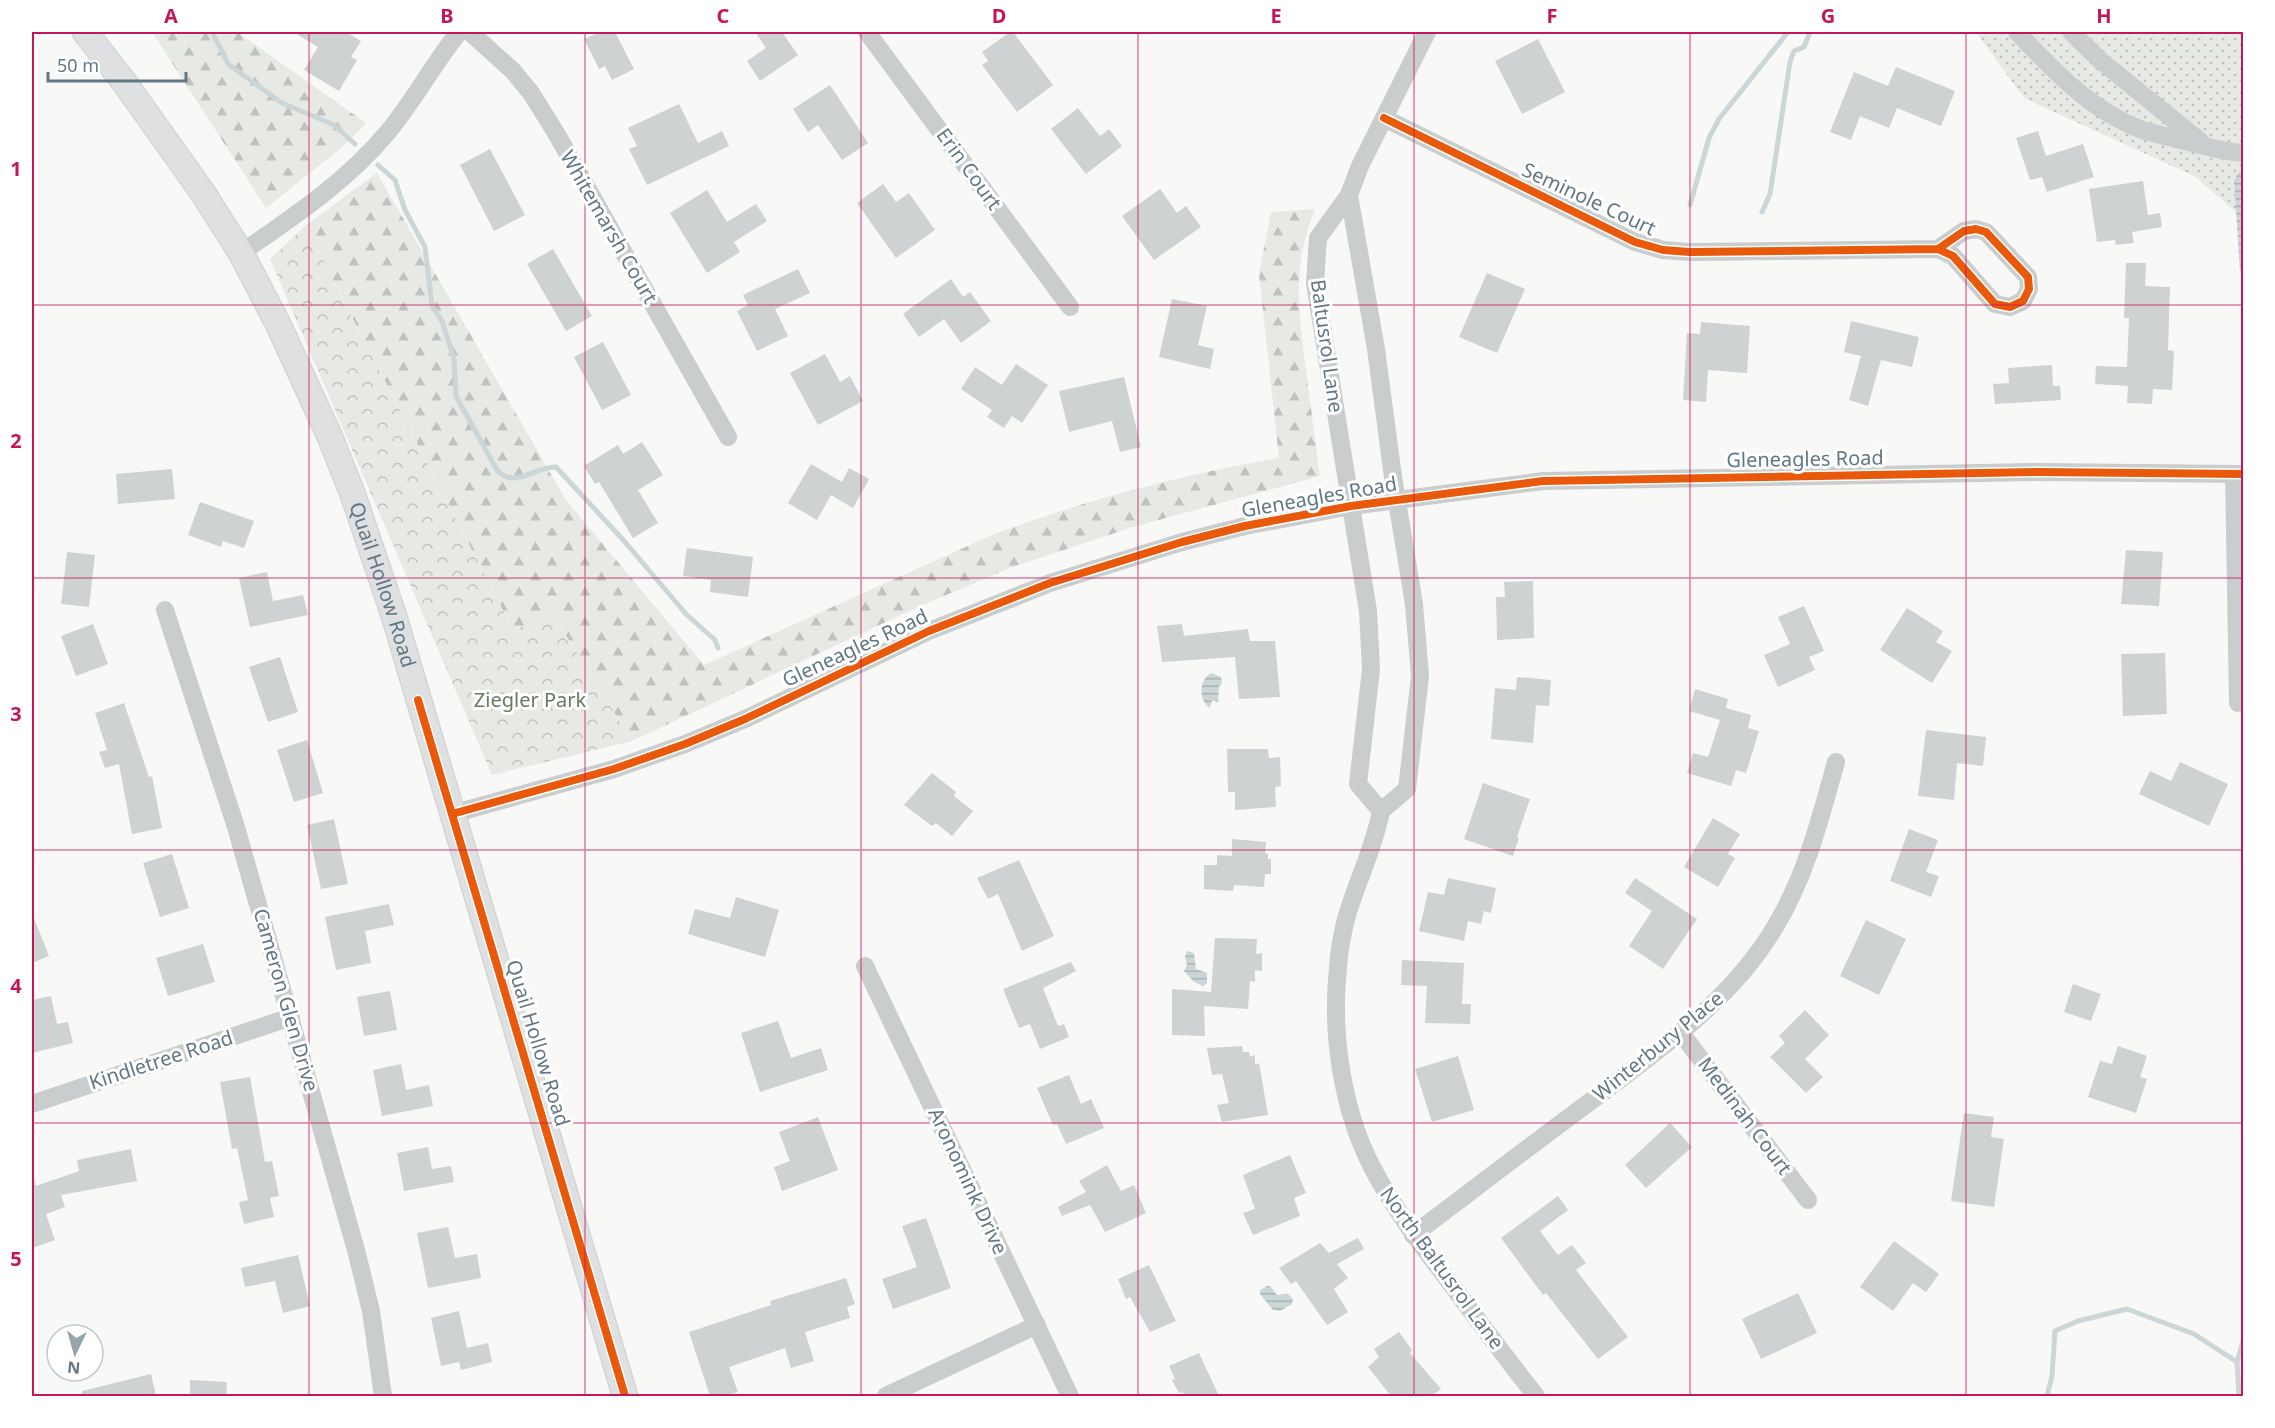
<svg xmlns="http://www.w3.org/2000/svg" width="2275" height="1428" viewBox="0 0 2275 1428" font-family="'Noto Sans',sans-serif">
<style>
.grass{fill:url(#grass-dots)}
.forest{fill:url(#forest-firs)}
.park{fill:url(#park-crowns)}
.water{fill:url(#water-rules)}
.lines{fill:none;stroke-linecap:round;stroke-linejoin:round}
.stream{stroke:#cbd6d8;stroke-width:5}
.building{fill:#cfd2d2}
.major-casing{stroke:#d4d5d5;stroke-width:27}
.minor{stroke:#cacdcd;stroke-width:18}
.major{stroke:#dfe0e1;stroke-width:24}
.cycleway-casing{stroke:#fff;stroke-width:11}
.cycleway{stroke:#e8590c;stroke-width:8}
.grid{fill:none;stroke:#c2185b;stroke-width:1.5;stroke-opacity:0.55}
.labels{text-anchor:middle;stroke-width:6;stroke-linejoin:round;paint-order:stroke}
.street-label{font-size:20px;fill:#617884;stroke:#fff}
.park-label{font-size:20px;fill:#687a61;stroke:#fff}
.neatline{fill:none;stroke:#c2185b;stroke-width:2}
.grid-label{font-size:20px;text-anchor:middle;font-weight:bold;fill:#c2185b}
</style>
<defs>
<pattern id="grass-dots" width="8" height="8" patternUnits="userSpaceOnUse" patternTransform="scale(1.5)"><rect width="8" height="8" fill="#e7eae4"/><path d="M2 2h.1M6 6h.1" fill="none" stroke="#bfc2be" stroke-width="1.8" stroke-linecap="round"/></pattern>
<pattern id="forest-firs" width="22" height="20" patternUnits="userSpaceOnUse" patternTransform="scale(1.5)"><rect width="22" height="20" fill="#e7eae4"/><path d="M5 1l3.5 6h-7zM16 11l3.5 6h-7z" fill="#bfc2be"/></pattern>
<pattern id="park-crowns" width="20" height="18" patternUnits="userSpaceOnUse" patternTransform="scale(1.5)"><rect width="20" height="18" fill="#e7eae4"/><path d="M2 6a3 3 0 1 1 6 0M12 15a3 3 0 1 1 6 0" fill="none" stroke="#bfc2be"/></pattern>
<pattern id="water-rules" width="6" height="5" patternUnits="userSpaceOnUse" patternTransform="scale(1.5)"><rect width="6" height="5" fill="#cbd6d8"/><path d="M0 2.5h6" fill="none" stroke="#a8b2b5"/></pattern>
</defs>
<rect width="100%" height="100%" fill="#f8f8f7"/>
<path class="grass" d="M1976 32H2243V218L2194 176 2024 98Z"/>
<g class="forest">
<path d="M152 32H237L366 123 345 145 266 208Z"/>
<path d="M377 173 566 500 704 665 990 536C1084 500 1180 475 1279 458L1259 274 1271 212 1315 209C1291 268 1299 310 1306 371 1311 406 1315 441 1320 476L1133 527 1010 568 918 607 632 741 553 615 513 630 305 226Z"/>
</g>
<path class="park" d="M305 226 513 630 553 615 632 741 492 775 270 259Z"/>
<g class="water">
<path d="M2243 171H2244L2243 277 2240 271 2234 180 2239 172Z"/>
<path d="M1211 673 1221 677 1222 683 1219 687 1218 702 1212 700 1210 708C1199 701 1198 680 1211 673Z"/>
<path d="M1187 951 1194 953 1196 969 1207 973V983L1203 986 1194 982 1184 971 1187 965 1185 957Z"/>
<path d="M1267 1286H1270L1277 1295 1288 1294 1293 1299 1292 1304 1280 1311 1273 1310 1260 1294V1290Z"/>
</g>
<g class="lines">
<g class="stream">
<path d="M212 32 228 64 282 103 334 125 355 144"/>
<path d="M378 165 395 180 405 210 425 247 432 306 442 321 454 359 456 396 497 470C515 490 535 466 556 467L625 542 686 614 715 640 718 648"/>
<path d="M1690 205 1709 138 1719 119 1788 32"/>
<path d="M1762 212 1770 194 1790 62 1794 51 1804 47 1810 32"/>
<path d="M2047 1396 2052 1376 2055 1331 2078 1321 2127 1309 2194 1334 2237 1362"/>
<path d="M2239 1396 2237 1362 2244 1338"/>
</g>
</g>
<g class="building">
<path d="M293 32H346L361 41 351 57 357 60 339 91 304 70 318 47Z"/>
<path d="M600 32H615L634 69 612 80 605 66 599 69 584 39Z"/>
<path d="M755 32H782L798 55 760 81 747 61 766 48Z"/>
<path d="M1010 32H1013L1053 85 1017 112 982 65 988 61 982 52Z"/>
<path d="M1538 39 1565 92 1522 114 1495 61Z"/>
<path d="M1896 67 1955 91 1941 126 1897 108 1889 128 1860 116 1851 140 1830 132 1854 72 1888 86Z"/>
<path d="M830 85 868 143 842 160 818 125 808 132 793 109Z"/>
<path d="M679 104 698 143 722 131 729 146 647 185 629 149 637 146 628 128Z"/>
<path d="M1078 108 1100 136 1109 129 1122 146 1086 174 1051 129Z"/>
<path d="M2038 131 2046 156 2083 144 2094 177 2047 192 2042 177 2030 180 2016 138Z"/>
<path d="M490 149 525 215 494 231 460 165Z"/>
<path d="M2143 181 2148 215 2160 213 2162 227 2132 232 2134 243 2116 245 2115 240 2097 242 2089 189Z"/>
<path d="M883 184 896 202 909 193 935 230 896 258 857 203Z"/>
<path d="M1160 189 1177 213 1186 206 1201 227 1154 260 1122 216Z"/>
<path d="M707 190 727 222 756 204 767 221 734 242 740 252 707 273 670 213Z"/>
<path d="M553 249 592 316 566 331 527 264Z"/>
<path d="M2126 263H2146L2145 286 2170 287 2168 350 2174 351 2172 390 2153 389 2152 404 2127 403 2128 386 2095 384 2096 366 2127 367 2129 318H2124Z"/>
<path d="M798 269 810 293 775 309 788 336 757 351 737 311 748 305 743 295Z"/>
<path d="M1487 273 1525 289 1497 353 1459 337Z"/>
<path d="M951 279 963 297 970 292 991 321 961 343 944 319 919 337 903 314Z"/>
<path d="M1172 299 1207 306 1198 345 1214 349 1210 369 1159 357Z"/>
<path d="M1851 321 1919 337 1912 367 1881 360 1868 406 1849 400 1861 356 1844 352Z"/>
<path d="M1701 322 1750 326 1747 373 1708 370 1706 402 1683 400 1687 333 1700 334Z"/>
<path d="M603 342 631 395 602 410 574 357Z"/>
<path d="M825 354 840 382 850 376 863 401 818 425 790 373Z"/>
<path d="M1016 364 1048 385 1022 423 1012 416 1004 428 987 417 992 410 961 389 975 367 1002 385Z"/>
<path d="M2052 365 2053 386H2060L2061 400 1995 404 1993 384 2009 383 2008 368Z"/>
<path d="M1124 377 1141 447 1120 452 1112 421 1069 432 1059 391Z"/>
<path d="M642 442 663 475 638 490 658 523 633 538 599 482 595 484 584 466 618 445 623 454Z"/>
<path d="M811 464 842 482 849 468 869 479 853 508 831 495 817 520 788 503Z"/>
<path d="M172 469 175 499 118 504 116 474Z"/>
<path d="M200 502 254 521 244 548 223 541 221 547 188 535Z"/>
<path d="M687 548 753 557 748 597 710 592 711 580 683 576Z"/>
<path d="M2126 550 2163 552 2159 606 2121 604Z"/>
<path d="M67 552 95 555 89 607 61 604Z"/>
<path d="M267 572 273 601 303 595 308 615 250 627 239 578Z"/>
<path d="M1533 581 1534 638 1497 640 1496 597H1505L1504 582Z"/>
<path d="M1804 606 1824 651 1809 657 1815 670 1778 687 1764 655 1790 644 1778 617Z"/>
<path d="M1907 608 1943 631 1936 642 1952 651 1932 683 1880 650Z"/>
<path d="M93 624 108 664 76 676 61 636Z"/>
<path d="M1182 624 1184 636 1248 629 1250 641H1275L1280 697 1239 699 1235 657 1162 662 1157 626Z"/>
<path d="M2165 653 2167 714 2123 716 2121 654Z"/>
<path d="M280 657 298 712 268 722 249 667Z"/>
<path d="M1517 677 1551 680 1549 706 1536 705 1533 743 1491 739 1495 688 1516 690Z"/>
<path d="M1695 689 1728 699 1726 708 1751 715 1748 728 1759 731 1746 773 1736 770 1731 786 1687 773 1693 753 1708 757 1720 720 1689 711Z"/>
<path d="M124 703 149 777 152 776 162 828 132 834 119 764 105 768 99 752 107 750 95 713Z"/>
<path d="M1926 730 1986 737 1983 766 1957 763 1954 800 1918 796Z"/>
<path d="M307 740 323 793 294 802 277 750Z"/>
<path d="M1227 749H1268L1269 758 1280 757 1281 786 1275 787 1276 807 1235 810V792H1228Z"/>
<path d="M2180 762 2228 784 2209 826 2139 794 2150 771 2171 781Z"/>
<path d="M932 773 956 792 954 796 973 811 952 836 936 823 932 826 904 805Z"/>
<path d="M1483 783 1530 799 1517 837 1519 838 1513 856 1464 839Z"/>
<path d="M1713 818 1740 834 1728 854 1735 858 1718 887 1684 867Z"/>
<path d="M334 819 348 884 321 889 307 825Z"/>
<path d="M1909 829 1938 840 1926 872 1939 876 1931 897 1890 881Z"/>
<path d="M1232 839 1266 842 1265 853 1268 854V859H1271V874H1265L1264 887 1234 885 1233 891 1204 889V865H1217V855L1232 856Z"/>
<path d="M172 854 189 908 160 917 143 863Z"/>
<path d="M1019 860 1054 936 1022 951 998 894 988 899 977 878Z"/>
<path d="M1448 878 1496 888 1491 913 1484 911 1481 924 1468 921 1464 941 1419 931 1428 892 1444 895Z"/>
<path d="M1635 878 1697 919 1663 969 1629 946 1652 911 1625 893Z"/>
<path d="M736 897 779 910 765 957 688 934 695 909 730 918Z"/>
<path d="M389 904 394 925 365 931 371 963 336 970 325 917Z"/>
<path d="M32 913 49 956 32 963Z"/>
<path d="M1866 920 1906 939 1879 995 1840 976Z"/>
<path d="M1215 938 1257 939 1256 954 1262 953V971L1255 970V982L1250 981 1248 1009 1204 1006 1205 1036 1172 1035V989L1211 992Z"/>
<path d="M203 944 215 982 168 996 156 958Z"/>
<path d="M1402 960 1464 963 1462 1004H1471L1470 1024 1425 1023 1427 986 1401 985Z"/>
<path d="M1071 962 1076 971 1043 988 1058 1026 1064 1024 1069 1037 1040 1049 1030 1024 1019 1028 1003 989Z"/>
<path d="M2073 984 2101 994 2091 1021 2064 1012Z"/>
<path d="M390 991 397 1030 364 1036 357 997Z"/>
<path d="M51 996 57 1024 68 1022 73 1043 32 1053V1000Z"/>
<path d="M1805 1010 1829 1035 1805 1059 1823 1077 1806 1093 1770 1057 1785 1043 1779 1036Z"/>
<path d="M778 1021 791 1058 821 1048 828 1070 760 1092 741 1033Z"/>
<path d="M1242 1046 1243 1052H1249L1250 1057 1255 1055V1065L1259 1063 1268 1115 1222 1122 1217 1105 1229 1103 1222 1074 1212 1075 1207 1048Z"/>
<path d="M2118 1046 2147 1056 2140 1077 2147 1079 2136 1113 2088 1097 2100 1061 2112 1064Z"/>
<path d="M1458 1056 1474 1110 1432 1122 1415 1069Z"/>
<path d="M401 1064 406 1090 429 1085 433 1106 382 1116 373 1070Z"/>
<path d="M1069 1075 1081 1104 1091 1099 1104 1128 1066 1144 1057 1124 1053 1125 1037 1088Z"/>
<path d="M250 1077 265 1162 272 1161 279 1196 270 1198 274 1217 244 1224 239 1202 248 1200 237 1148 232 1149 220 1082Z"/>
<path d="M1964 1113 1994 1117 1991 1137 2004 1139 1994 1207 1951 1201Z"/>
<path d="M818 1117 838 1170 782 1191 774 1167 790 1161 779 1132Z"/>
<path d="M1670 1123 1692 1147 1646 1188 1625 1165Z"/>
<path d="M428 1147 432 1169 451 1166 454 1182 404 1191 397 1153Z"/>
<path d="M131 1149 137 1181 61 1195 65 1207 46 1214 55 1240 32 1248V1179H34L36 1186 79 1171 77 1160Z"/>
<path d="M1290 1155 1306 1193 1294 1198 1300 1216 1253 1235 1243 1213 1255 1209 1243 1175Z"/>
<path d="M1107 1165 1121 1191 1134 1185 1146 1213 1105 1232 1090 1205 1062 1216 1058 1207 1086 1192 1079 1181Z"/>
<path d="M1558 1196 1568 1210 1540 1231 1558 1255 1572 1245 1586 1263 1576 1270 1628 1337 1598 1359 1546 1293 1543 1295 1501 1238Z"/>
<path d="M926 1218 951 1288 893 1309 882 1279 917 1267 902 1226Z"/>
<path d="M448 1227 455 1258 477 1254 481 1278 428 1288 417 1233Z"/>
<path d="M1358 1238 1364 1249 1337 1264 1348 1278 1334 1289 1348 1312 1327 1325 1296 1281 1291 1284 1279 1268 1320 1243 1329 1253Z"/>
<path d="M1894 1241 1939 1274 1926 1292 1913 1283 1893 1311 1860 1287Z"/>
<path d="M298 1255 310 1306 283 1313 275 1281 245 1287 241 1268Z"/>
<path d="M1149 1265 1176 1321 1150 1332 1130 1297 1126 1299 1118 1279Z"/>
<path d="M846 1278 855 1304 847 1307 850 1318 805 1332 814 1361 791 1368 785 1348 729 1367 738 1392 724 1396H710L689 1332 771 1305 770 1301Z"/>
<path d="M1798 1293 1817 1333 1761 1359 1742 1319Z"/>
<path d="M459 1311 467 1348 488 1343 492 1362 461 1370 459 1362 441 1366 431 1318Z"/>
<path d="M1399 1332 1412 1350 1410 1353 1441 1389 1431 1396H1391L1368 1367 1379 1357 1374 1349Z"/>
<path d="M1199 1353 1219 1396H1184L1183 1392 1179 1393 1172 1380 1175 1379 1169 1366Z"/>
<path d="M151 1374 156 1396H82V1391Z"/>
<path d="M190 1380 227 1382 226 1396H190Z"/>
</g>
<g class="lines">
<g class="major-casing">
<g id="major">
<path id="s1" d="M85 32 124 82 203 193 241 253 278 324 330 437 353 495 394 616 625 1396"/>
</g>
</g>
<g class="minor">
<path d="M470 32 513 71 531 93 556 133 728 437"/>
<path d="M867 32 1070 307"/>
<path d="M2017 32C2052 69 2090 110 2140 129 2154 134 2170 137 2185 141 2204 146 2223 152 2244 153"/>
<path d="M2071 32 2101 61 2201 142"/>
<path d="M1384 118 1635 242 1663 250 1690 252 1938 249 1953 256 1995 304 2010 307 2023 301 2029 289 2028 277 1986 232 1976 229 1964 231 1938 249"/>
<path d="M1349 195 1376 349 1393 477 1414 604 1420 676 1407 789 1381 811"/>
<path d="M241 253C293 217 346 182 387 133 414 101 433 64 459 32"/>
<path d="M2234 474 2238 703"/>
<path d="M165 610 236 827 356 1250 371 1311 383 1396"/>
<path d="M1381 811 1358 784 1371 669 1368 611 1315 283 1318 238 1349 195 1360 166 1427 32"/>
<path d="M1381 811C1374 849 1356 883 1346 919 1342 935 1339 952 1338 968 1331 1033 1342 1109 1372 1167 1394 1209 1422 1246 1451 1284 1479 1322 1507 1359 1536 1396"/>
<path d="M452 814 614 769 685 744 745 719 929 631 1050 583 1182 542 1245 526 1351 506 1543 481 2037 472 2244 474"/>
<path d="M865 966 1070 1396"/>
<path d="M1681 1033 1808 1200"/>
<path d="M32 1104 291 1017"/>
<path d="M1413 1235C1474 1189 1534 1143 1595 1098 1662 1047 1731 1001 1775 927 1806 876 1820 819 1836 762"/>
<path d="M886 1396 1037 1325"/>
</g>
<use href="#major" class="major"/>
<g class="cycleway-casing">
<g id="cycleway">
<path d="M1384 118 1635 242 1663 250 1690 252 1938 249 1953 256 1995 304 2010 307 2023 301 2029 289 2028 277 1986 232 1976 229 1964 231 1938 249"/>
<path d="M418 700 625 1396"/>
<path d="M452 814 614 769 685 744 745 719 929 631 1050 583 1182 542 1245 526 1351 506 1543 481 2037 472 2244 474"/>
</g>
</g>
<use href="#cycleway" class="cycleway"/>
</g>
<path class="grid" d="M309 32V1396M585 32V1396M861 32V1396M1138 32V1396M1414 32V1396M1690 32V1396M1966 32V1396M32 305H2244M32 578H2244M32 850H2244M32 1123H2244"/>
<g class="labels">
<g class="street-label">
<text transform="translate(969 169) rotate(54)" y="7">Erin Court</text>
<text transform="translate(1589 199) rotate(25)" y="7">Seminole Court</text>
<text transform="translate(609 227) rotate(60)" y="7">Whitemarsh Court</text>
<text transform="translate(1327 346) rotate(82)" y="7">Baltusrol Lane</text>
<text transform="translate(1805 459) rotate(-1)" y="7">Gleneagles Road</text>
<text transform="translate(1319 497) rotate(-10)" y="7">Gleneagles Road</text>
<text dy="7" stroke="none"><textPath href="#s1" startOffset="632">Quail Hollow Road</textPath></text>
<text transform="translate(855 648) rotate(-25)" y="7">Gleneagles Road</text>
<text transform="translate(286 1000) rotate(74)" y="7">Cameron Glen Drive</text>
<text transform="translate(538 1043) rotate(73)" y="7">Quail Hollow Road</text>
<text transform="translate(1658 1046) rotate(-39)" y="7">Winterbury Place</text>
<text transform="translate(161 1060) rotate(-18)" y="7">Kindletree Road</text>
<text transform="translate(1745 1116) rotate(53)" y="7">Medinah Court</text>
<text transform="translate(968 1181) rotate(65)" y="7">Aronomink Drive</text>
<text transform="translate(1442 1268) rotate(54)" y="7">North Baltusrol Lane</text>
</g>
<g class="park-label">
<text x="530" y="707">Ziegler Park</text>
</g>
</g>
<rect width="2275" height="1428" fill="none" stroke="#ffffff" stroke-width="66"/>
<g transform="translate(75 1353) rotate(185)"><circle r="28" fill="#ffffff" stroke="#c0c9ce" stroke-width="1.5"/>
<path d="M0-4.5L10 22L0 15L-10 22Z" fill="#96a5ac"/>
<text y="-9" font-size="16" font-weight="bold" text-anchor="middle" fill="#617884">N</text>
</g>
<path d="M48 72v9h138v-9" fill="none" stroke="#617884" stroke-width="3"/>
<text x="57" y="72" font-size="18" fill="#617884" stroke="#ffffff" stroke-width="4.5" paint-order="stroke">50 m</text>
<rect x="33" y="33" width="2209" height="1362" class="neatline"/>
<g class="grid-label">
<text x="171" y="23">A</text>
<text x="447" y="23">B</text>
<text x="723" y="23">C</text>
<text x="999" y="23">D</text>
<text x="1276" y="23">E</text>
<text x="1552" y="23">F</text>
<text x="1828" y="23">G</text>
<text x="2104" y="23">H</text>
<text x="16" y="176">1</text>
<text x="16" y="448">2</text>
<text x="16" y="721">3</text>
<text x="16" y="993">4</text>
<text x="16" y="1266">5</text>
</g>
</svg>
